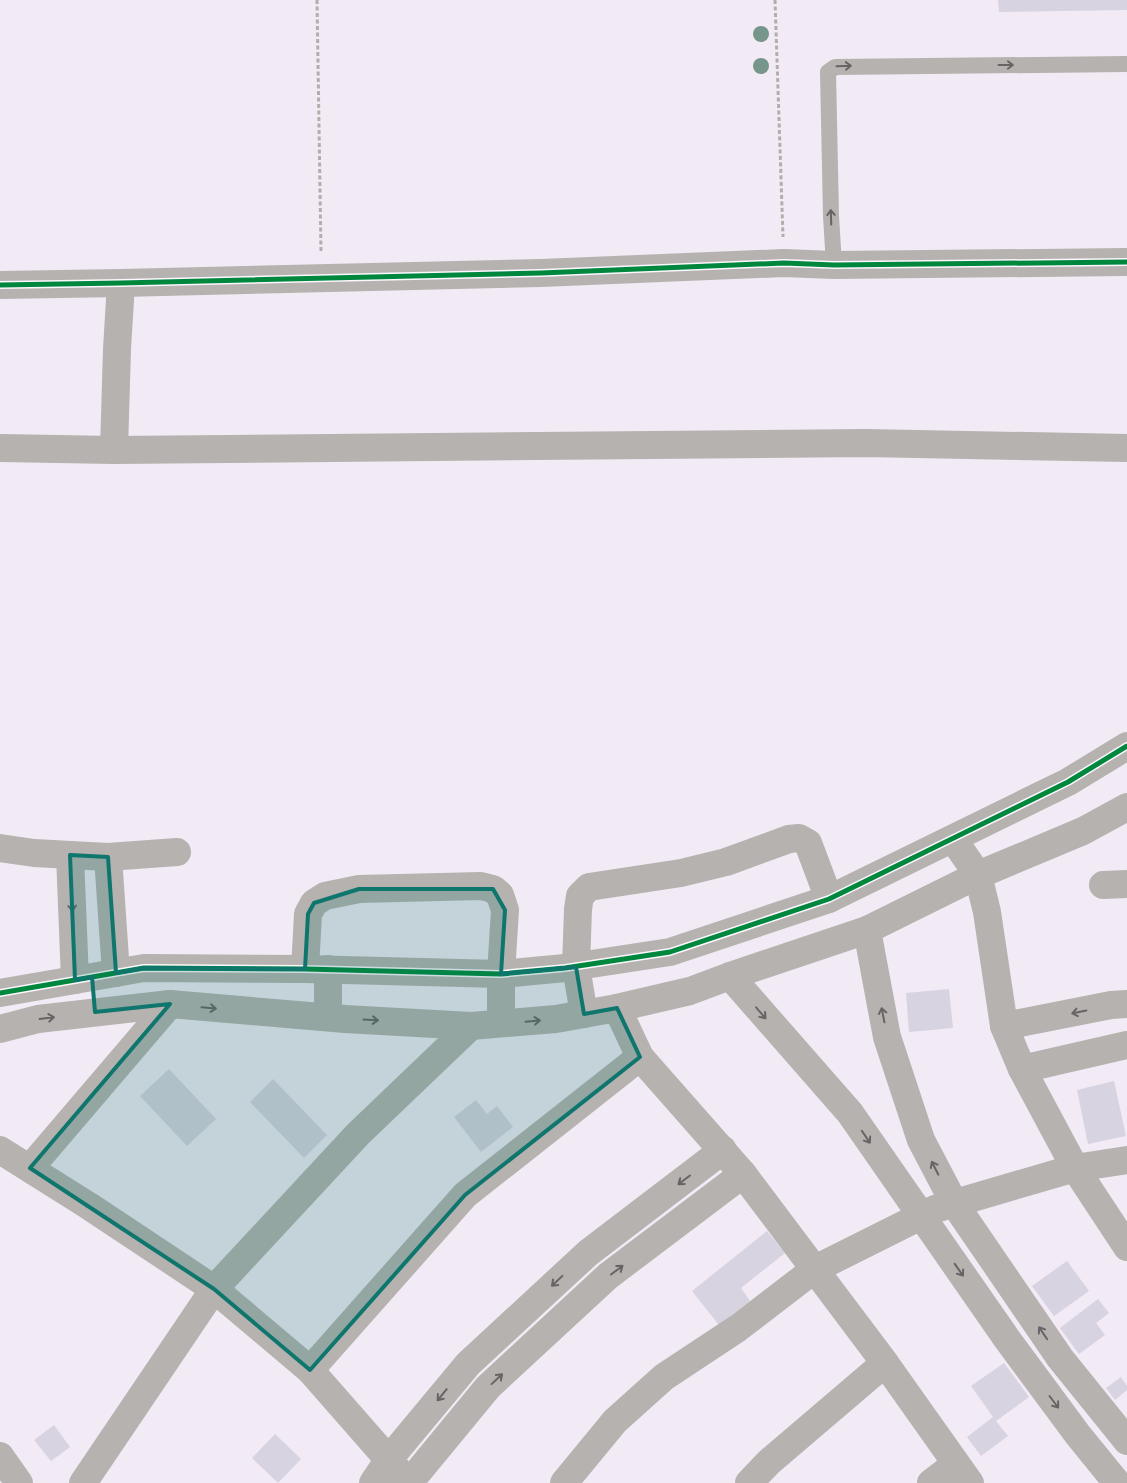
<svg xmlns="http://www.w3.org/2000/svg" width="1127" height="1483" viewBox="0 0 1127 1483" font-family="'Fira Sans',sans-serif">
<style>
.building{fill:#d8d3e0}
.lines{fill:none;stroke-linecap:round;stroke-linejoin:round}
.path{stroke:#b2aeac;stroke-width:3;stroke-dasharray:4 2.5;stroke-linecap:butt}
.lane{stroke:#b6b2af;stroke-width:16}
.street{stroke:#b6b2af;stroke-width:28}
.cycleway-casing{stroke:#fdf7fe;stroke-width:8}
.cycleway{stroke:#00873e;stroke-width:5}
.tree{fill:#76968b}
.oneway{stroke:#686465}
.marked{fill:#0f766e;fill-opacity:0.2;stroke:#0f766e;stroke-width:4;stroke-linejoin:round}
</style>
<rect width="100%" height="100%" fill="#f2eaf5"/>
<g class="building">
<path d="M998 0H1127V10L999 12Z"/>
<path d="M949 989 953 1028 909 1032 906 993Z"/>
<path d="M169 1069 216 1119 187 1146 140 1096Z"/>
<path d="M273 1079 327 1135 304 1158 250 1102Z"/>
<path d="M1114 1081 1126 1136 1088 1144 1077 1090Z"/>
<path d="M476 1100 487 1114 497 1106 513 1127 481 1152 454 1117Z"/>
<path d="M767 1231 785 1253 741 1288 750 1301 719 1325 692 1291Z"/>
<path d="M1067 1261 1089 1291 1054 1316 1032 1286Z"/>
<path d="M1098 1299 1109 1313 1096 1323 1105 1335 1079 1354 1060 1328Z"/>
<path d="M1004 1363 1029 1397 996 1421 1008 1436 981 1456 967 1437 993 1417 971 1386Z"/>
<path d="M1121 1377 1127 1386V1390L1115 1400 1106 1388Z"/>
<path d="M54 1425 70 1447 51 1461 34 1440Z"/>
<path d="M275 1434 301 1459 278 1483 252 1458Z"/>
</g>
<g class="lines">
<g class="path">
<path d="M317 0 321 252"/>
<path d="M775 0 783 237"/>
</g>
<path class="lane" d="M834 265 831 216 828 72 835 67 1127 64"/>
<g class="street">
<path d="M0 285 121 283 541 273 784 263 834 265 1127 262"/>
<path d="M0 448 114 450 866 443 1127 448"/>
<path d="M114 450 117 349 121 283"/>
<path d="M953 839 978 875 987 912 1004 1026 1022 1069 1075 1168 1127 1247"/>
<path d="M0 848 34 853 108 857 177 852"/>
<path d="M70 855 75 980"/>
<path d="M108 857 116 973"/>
<path d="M1103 885 1127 884"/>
<path d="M867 930 887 1037 921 1140 954 1203 1060 1358 1127 1441"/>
<path d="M305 969 308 914 314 903 325 896 359 889 481 886 493 889 500 895 505 910 501 974V1023"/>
<path d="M328 969V1017"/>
<path d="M730 976 850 1113 1007 1339 1078 1435 1117 1483"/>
<path d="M0 993 144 968 305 969 501 974 565 968 670 952 829 899 1068 782 1127 746"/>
<path d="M617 1008 640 1057 743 1174 885 1363 970 1483"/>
<path d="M584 1014 576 967 578 909 580 896 589 887 681 873 726 862 789 839 799 838 808 843 829 899"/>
<path d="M1004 1026 1111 1005 1127 1004"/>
<path d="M0 1029 38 1019 170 1004 345 1019 471 1026 556 1019 617 1008 690 991 730 976 867 930 978 875 1083 831 1127 807"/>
<path d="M1022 1069 1127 1045"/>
<path d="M0 1150 89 1206 214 1289 310 1370 409 1483"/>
<path d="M30 1168 170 1004"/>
<path d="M310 1370 465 1195 640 1057"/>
<path d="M0 1456 19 1483"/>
<path d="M83 1483 214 1289 358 1134 471 1026"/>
<path d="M373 1483 389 1459 468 1364 588 1253 723 1150"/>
<path d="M409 1483 488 1387 608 1276 743 1174"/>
<path d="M564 1483 615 1421 664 1377 738 1328 815 1269 935 1209 1075 1168 1127 1160"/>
<path d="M749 1483 769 1462 885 1363"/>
<path d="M931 1483 956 1464"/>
</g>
<g class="cycleway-casing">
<g id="cycleway">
<path d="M0 285 121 283 541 273 784 263 834 265 1127 262"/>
<path d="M0 993 144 968 305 969 501 974 565 968 670 952 829 899 1068 782 1127 746"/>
</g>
</g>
<use href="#cycleway" class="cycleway"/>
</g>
<g class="tree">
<circle cx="761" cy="34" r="8"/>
<circle cx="761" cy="66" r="8"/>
</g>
<defs><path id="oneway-shaft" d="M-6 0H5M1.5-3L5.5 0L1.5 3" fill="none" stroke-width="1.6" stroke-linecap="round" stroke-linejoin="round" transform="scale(1.25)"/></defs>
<g class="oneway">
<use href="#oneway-shaft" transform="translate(1006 65)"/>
<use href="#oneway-shaft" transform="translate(844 66) rotate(-2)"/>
<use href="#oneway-shaft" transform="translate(831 217) rotate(-92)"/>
<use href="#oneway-shaft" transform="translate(72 904) rotate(87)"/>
<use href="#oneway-shaft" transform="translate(209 1008) rotate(5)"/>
<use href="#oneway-shaft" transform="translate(1079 1012) rotate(169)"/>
<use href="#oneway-shaft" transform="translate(761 1013) rotate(49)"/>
<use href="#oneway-shaft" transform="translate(883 1015) rotate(-101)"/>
<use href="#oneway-shaft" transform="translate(47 1018) rotate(-7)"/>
<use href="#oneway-shaft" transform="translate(371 1020) rotate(3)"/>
<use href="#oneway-shaft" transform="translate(533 1021) rotate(-5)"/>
<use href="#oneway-shaft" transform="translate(866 1137) rotate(56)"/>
<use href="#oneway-shaft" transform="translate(935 1168) rotate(-117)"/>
<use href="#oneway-shaft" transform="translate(684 1180) rotate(143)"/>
<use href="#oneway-shaft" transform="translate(617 1270) rotate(-37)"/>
<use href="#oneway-shaft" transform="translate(959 1270) rotate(55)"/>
<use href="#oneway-shaft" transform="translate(557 1281) rotate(137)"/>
<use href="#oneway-shaft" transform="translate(1043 1333) rotate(-124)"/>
<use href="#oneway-shaft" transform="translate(497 1379) rotate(-43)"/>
<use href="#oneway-shaft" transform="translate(442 1395) rotate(129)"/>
<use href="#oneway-shaft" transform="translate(1054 1402) rotate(53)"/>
</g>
<path class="marked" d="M70 855 108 857 116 973 144 968 305 969 308 914 314 903 359 889H493L505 910 501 974 576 967 584 1014 617 1008 640 1057 465 1195 310 1370 214 1289 30 1168 170 1004 95 1012 92 977 75 980Z"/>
</svg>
